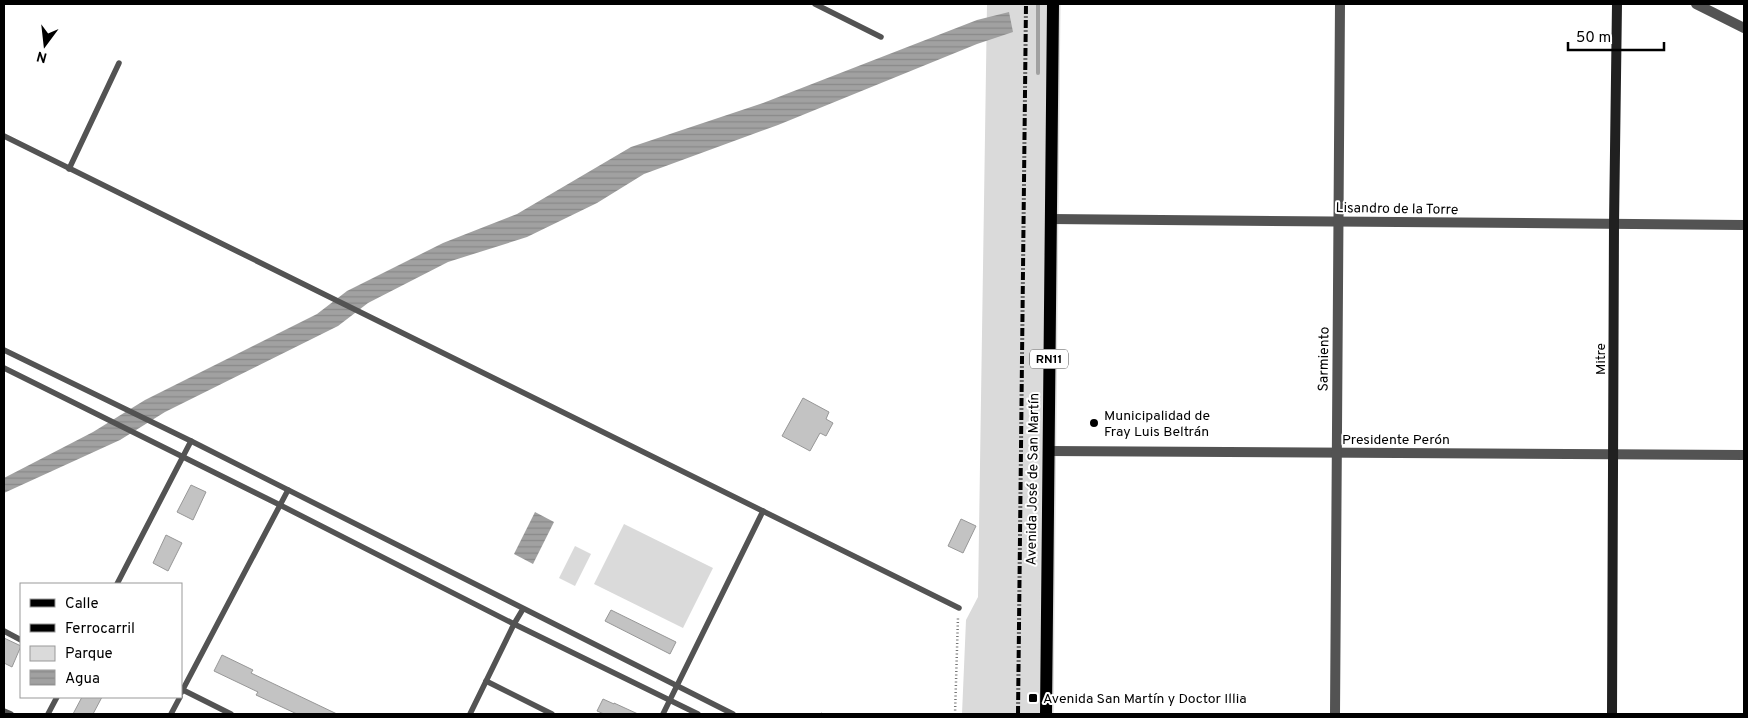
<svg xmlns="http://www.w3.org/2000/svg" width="1748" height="718" viewBox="0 0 1748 718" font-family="Overpass,sans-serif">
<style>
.green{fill:#dadada}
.water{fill:url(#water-rules)}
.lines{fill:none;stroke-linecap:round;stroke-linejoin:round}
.stream{stroke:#a1a1a1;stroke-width:4}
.building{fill:#c3c3c3;stroke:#979797}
.primary-casing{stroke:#dbdbdb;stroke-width:15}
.path{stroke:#757575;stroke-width:2.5;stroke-dasharray:1 2.5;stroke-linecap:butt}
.lane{stroke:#535353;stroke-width:5.5}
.street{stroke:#535353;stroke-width:10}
.secondary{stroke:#202020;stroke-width:10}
.primary{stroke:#000;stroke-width:12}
.rail{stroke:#000;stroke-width:4;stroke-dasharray:8 2.5 1 2.5;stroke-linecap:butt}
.poi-dot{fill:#000;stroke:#fff;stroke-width:2}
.labels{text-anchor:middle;stroke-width:4;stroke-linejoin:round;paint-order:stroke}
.shield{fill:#fff;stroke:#4c4c4c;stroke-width:1}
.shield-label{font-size:12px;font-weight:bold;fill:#000}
.street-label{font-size:14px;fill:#000;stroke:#fff}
.poi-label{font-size:14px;fill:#000;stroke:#fff;text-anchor:start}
</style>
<defs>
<pattern id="water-rules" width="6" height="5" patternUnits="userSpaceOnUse" patternTransform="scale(1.25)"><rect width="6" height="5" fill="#a1a1a1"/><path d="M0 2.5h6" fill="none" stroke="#898989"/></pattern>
</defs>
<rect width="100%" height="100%" fill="#fff"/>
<g class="green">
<path d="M987 4H1053L1046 714H962L966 620 978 597Z"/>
<path d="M624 524 713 568 683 628 594 584Z"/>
<path d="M575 546 591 554 575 586 559 578Z"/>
</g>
<g class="water">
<path d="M1009 12 1013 32 977 44 778 125 644 174 597 203 527 237 448 262 368 303 338 326 165 412 120 440 4 493V478L93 432 145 400 317 314 347 291 443 243 517 214 631 147 763 103 977 20Z"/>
<path d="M535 512 554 522 533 564 514 554Z"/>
</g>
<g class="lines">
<path class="stream" d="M1038 73V4"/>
</g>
<g class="building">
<path d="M803 398 829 412 826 419 833 423 826 436 820 433 810 451 782 436Z"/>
<path d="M191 485 206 492 193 520 177 512Z"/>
<path d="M961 519 976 526 963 553 948 546Z"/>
<path d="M166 535 182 543 168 571 153 563Z"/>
<path d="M611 610 676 642 670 654 605 621Z"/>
<path d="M4 638 21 646 12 667 4 663Z"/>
<path d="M222 655 253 670 251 673 337 714H297L256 695 258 692 214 671Z"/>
<path d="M82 697H102L93 714H73Z"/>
<path d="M603 699 614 704V703L638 714H604L597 711Z"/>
</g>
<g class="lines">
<g class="primary-casing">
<path id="primary" d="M1046 714 1053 4"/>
</g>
<g class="path">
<path d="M822 714 823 712"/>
<path d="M955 714 958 617"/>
</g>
<g class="lane">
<path d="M815 4 881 37"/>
<path d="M4 136 959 608"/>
<path d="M69 169 119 63"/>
<path d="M4 350 191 441 733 714"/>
<path d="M4 368 280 505 514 624 698 714"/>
<path d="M117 584 191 441"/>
<path d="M4 631 21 640"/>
<path d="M486 681 552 714"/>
<path d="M183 690 231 714"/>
<path d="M181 693 288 490"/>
<path d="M4 711 11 714"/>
<path d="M48 714 57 697"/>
<path d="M171 714 180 697"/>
<path d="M470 714 514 624 523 609"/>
<path d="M663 714 763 511"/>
</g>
<g class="street">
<path d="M1696 4 1744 28"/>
<path d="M1050 219 1744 225"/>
<path d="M1048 451 1744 455"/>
<path d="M1335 714 1340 4"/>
</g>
<path class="secondary" d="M1612 714 1614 224 1617 4"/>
<use href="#primary" class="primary"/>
<path class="rail" d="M1018 714 1026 4"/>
</g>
<g class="poi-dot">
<circle cx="1094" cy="423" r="5"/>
<rect x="1028" y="693" width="10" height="10" rx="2.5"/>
</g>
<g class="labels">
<rect class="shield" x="1030" y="349.5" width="38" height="19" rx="4"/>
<g class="shield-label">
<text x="1049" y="363">RN11</text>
</g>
<g class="street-label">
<text transform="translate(1397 208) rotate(1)" y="5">Lisandro de la Torre</text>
<text transform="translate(1323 359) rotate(-89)" y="5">Sarmiento</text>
<text transform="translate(1600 359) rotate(-90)" y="5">Mitre</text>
<text x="1396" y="444">Presidente Perón</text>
<text transform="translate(1032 479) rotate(-89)" y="5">Avenida José de San Martín</text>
</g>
<g class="poi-label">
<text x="1104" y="420">Municipalidad de<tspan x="1104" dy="16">Fray Luis Beltrán</tspan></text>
<text x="1043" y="703">Avenida San Martín y Doctor Illia</text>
</g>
</g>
<rect width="1748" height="718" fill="none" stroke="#000000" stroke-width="10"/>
<rect x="20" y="583" width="162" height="115" fill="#ffffff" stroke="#999999"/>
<rect x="30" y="599" width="25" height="8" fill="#000000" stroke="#999999"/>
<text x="65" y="608" font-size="15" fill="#000000">Calle</text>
<rect x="30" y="624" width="25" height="8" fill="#000000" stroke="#999999"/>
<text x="65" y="633" font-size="15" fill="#000000">Ferrocarril</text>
<rect x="30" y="646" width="25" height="15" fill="#dadada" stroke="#999999"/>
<text x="65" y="658" font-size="15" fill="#000000">Parque</text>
<rect x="30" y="670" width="25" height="15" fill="url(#water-rules)" stroke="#999999"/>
<text x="65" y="683" font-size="15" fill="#000000">Agua</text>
<g transform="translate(45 45) rotate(195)" stroke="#ffffff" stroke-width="4" paint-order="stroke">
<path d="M0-4L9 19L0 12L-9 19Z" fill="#000000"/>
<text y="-8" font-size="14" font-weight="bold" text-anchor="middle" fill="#000000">N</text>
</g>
<path d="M1568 42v8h96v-8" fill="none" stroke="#000000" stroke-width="2.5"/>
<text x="1576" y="42" font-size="15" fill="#000000" stroke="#ffffff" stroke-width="4" paint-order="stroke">50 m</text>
</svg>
